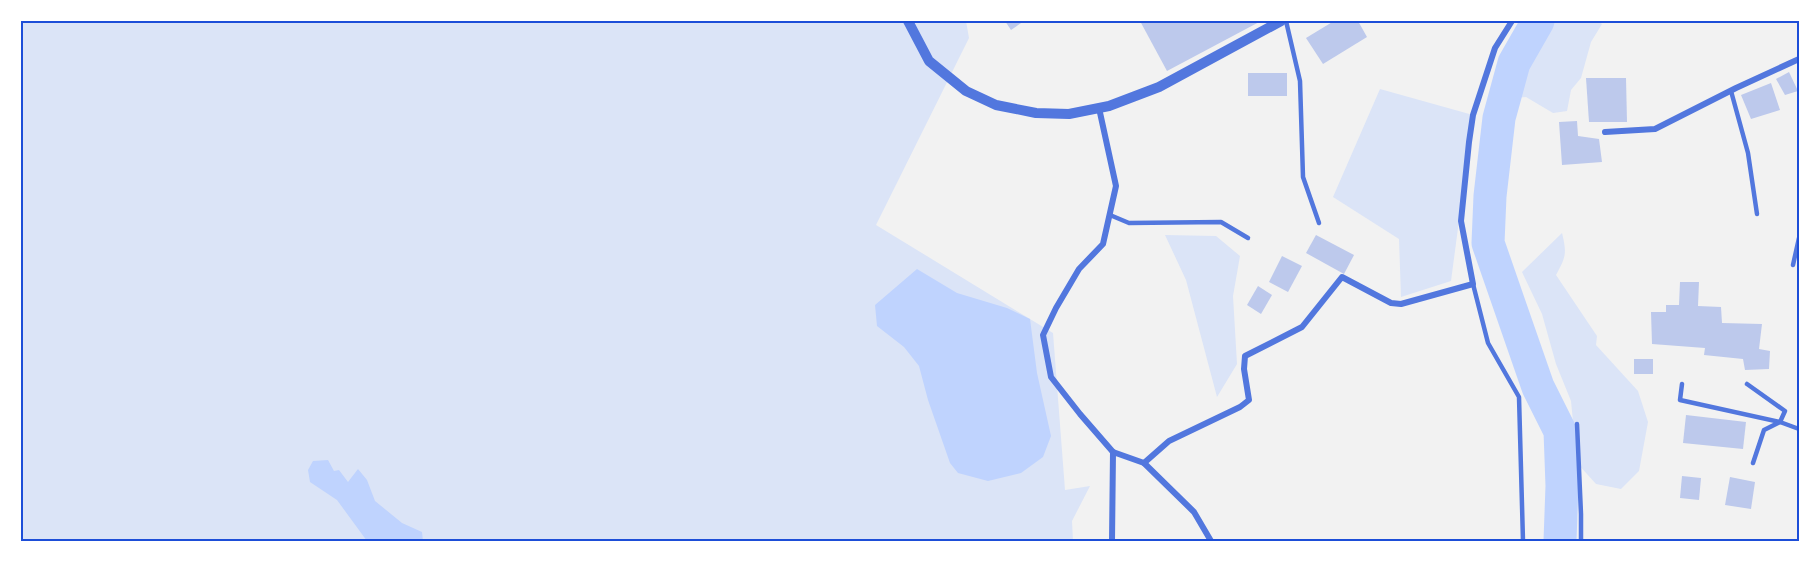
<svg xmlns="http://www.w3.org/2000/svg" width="1820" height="562" viewBox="0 0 1820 562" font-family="Karla,sans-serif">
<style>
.green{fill:#dbe4f7}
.water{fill:#bfd3fe}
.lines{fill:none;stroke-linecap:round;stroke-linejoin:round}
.river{stroke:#bfd3fe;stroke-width:33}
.building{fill:#bdc9ec}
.service{stroke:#5277de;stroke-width:4.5}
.minor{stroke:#5277de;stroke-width:6}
.tertiary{stroke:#5277de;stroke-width:10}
.neatline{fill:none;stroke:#1d4ed8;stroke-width:2}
</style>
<rect width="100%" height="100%" fill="#f2f2f2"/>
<g class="green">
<path d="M21 21H966L969 38 876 225 1053 333 1065 490 1090 486 1072 521 1073 541H21Z"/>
<path d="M1546 21H1598L1602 24 1591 42 1581 78 1571 90 1567 111 1553 113 1526 97 1515 98 1526 59Z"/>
<path d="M1380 89 1473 115 1451 281 1401 297 1399 239 1333 197Z"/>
<path d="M1562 233C1567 253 1566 257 1556 275L1597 336 1596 345 1638 391 1648 422 1639 471 1621 489 1596 484 1577 463 1571 401 1556 364 1542 314 1522 272Z"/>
<path d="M1165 235 1216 236 1240 256 1233 296 1237 364 1217 397 1186 280Z"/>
</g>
<g class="water">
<path d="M917 269 957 293 1007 308 1030 319 1037 373 1051 436 1043 457 1021 473 988 481 958 473 950 463 928 400 919 366 904 347 877 326 875 305Z"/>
<path d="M328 460 334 471 339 470 348 482 358 469 367 480 375 501 402 523 422 532 423 541H367L337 500 310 482 308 470 313 461Z"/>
</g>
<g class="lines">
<path class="river" d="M1538 21 1514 63 1499 118 1490 196 1488 243 1538 387 1560 431 1562 486 1560 541"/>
</g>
<g class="building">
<path d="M1005 21H1024L1011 30Z"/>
<path d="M1140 21H1261L1167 71Z"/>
<path d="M1334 21H1358L1367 37 1323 64 1306 38Z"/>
<path d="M1789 72 1798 91 1785 95 1776 79Z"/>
<rect x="1248" y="73" width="39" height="23"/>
<path d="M1586 78H1626L1627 122H1589Z"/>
<path d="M1771 83 1780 110 1751 119 1741 95Z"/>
<path d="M1577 121 1578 136 1599 139 1602 162 1562 165 1559 122Z"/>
<path d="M1316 235 1354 255 1344 274 1306 253Z"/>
<path d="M1282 256 1302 266 1288 292 1269 282Z"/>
<path d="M1680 282H1699L1698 306 1721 307 1722 323 1762 324 1759 349 1770 351 1769 369 1745 370 1743 359 1704 355 1705 348 1652 344 1651 312H1666V305H1679Z"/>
<path d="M1258 286 1272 295 1261 314 1247 305Z"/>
<rect x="1634" y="359" width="19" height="15"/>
<path d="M1686 415 1746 422 1743 449 1683 443Z"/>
<path d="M1682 476 1701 478 1699 500 1680 498Z"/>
<path d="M1730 477 1755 482 1751 509 1725 505Z"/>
</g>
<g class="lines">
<g class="service">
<path d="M1286 21 1300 81 1303 177 1319 223"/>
<path d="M1731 91 1748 153 1757 214"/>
<path d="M1110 215 1129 223 1221 222 1248 238"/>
<path d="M1793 265 1799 238"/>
<path d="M1473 284 1488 343 1519 397 1523 541"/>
<path d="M1682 384 1680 400 1780 422 1799 429"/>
<path d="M1747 384 1785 411 1780 422 1764 430 1753 463"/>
<path d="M1577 424 1581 514V541"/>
</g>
<g class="minor">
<path d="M1099 108 1116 186 1103 244 1079 269 1056 308 1043 335 1051 377 1080 414 1113 452 1144 463 1194 512 1211 541"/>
<path d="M1605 132 1655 129 1736 88 1799 59"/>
<path d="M1144 463 1169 441 1240 407 1249 400 1244 369 1245 356 1302 327 1342 277 1391 303 1401 304 1473 284 1461 221 1469 142 1473 115 1495 48 1512 21"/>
<path d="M1112 541 1113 452"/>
</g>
<path class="tertiary" d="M908 21 929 61 966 91 996 105 1036 113 1069 114 1109 106 1159 87 1281 21"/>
</g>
<rect width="1820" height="562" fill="none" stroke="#ffffff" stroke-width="45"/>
<rect x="22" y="22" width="1776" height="518" class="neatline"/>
</svg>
